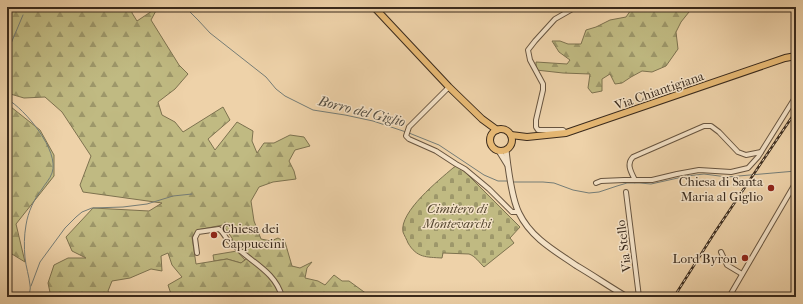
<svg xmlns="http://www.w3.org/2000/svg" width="803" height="304" viewBox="0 0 803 304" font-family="'IM FELL French Canon',serif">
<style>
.green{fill:#c0ba82;stroke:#7d724f}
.forest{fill:url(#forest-firs);stroke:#7d724f;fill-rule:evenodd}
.cemetery{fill:url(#cemetery-stones);stroke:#7d724f}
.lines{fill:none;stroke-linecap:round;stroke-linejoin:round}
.stream{stroke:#757d77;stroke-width:1}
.minor-casing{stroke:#67543f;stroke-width:6}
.tertiary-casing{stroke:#67543f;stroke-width:7}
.primary-casing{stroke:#3a2a1c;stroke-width:8}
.minor{stroke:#f4e2c7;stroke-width:4}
.tertiary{stroke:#f4e2c7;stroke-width:5}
.primary{stroke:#e7b974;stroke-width:6}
.rail-casing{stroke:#3a2a1c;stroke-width:2.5}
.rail{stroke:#f4e2c7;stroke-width:1;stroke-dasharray:3;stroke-linecap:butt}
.poi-dot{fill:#8f2418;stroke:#f4e2c7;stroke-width:1.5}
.labels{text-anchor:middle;stroke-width:3;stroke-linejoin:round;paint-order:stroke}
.street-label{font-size:13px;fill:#3a2a1c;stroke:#f4e2c7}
.poi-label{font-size:13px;fill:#3a2a1c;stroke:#f4e2c7;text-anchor:end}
.park-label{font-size:13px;font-style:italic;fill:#554730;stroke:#f4e2c7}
.water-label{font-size:14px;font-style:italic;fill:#534d42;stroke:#f4e2c7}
</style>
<defs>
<pattern id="forest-firs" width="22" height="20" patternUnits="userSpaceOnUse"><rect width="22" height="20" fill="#c0ba82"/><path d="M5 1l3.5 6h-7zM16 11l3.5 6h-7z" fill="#9d976a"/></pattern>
<pattern id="cemetery-stones" width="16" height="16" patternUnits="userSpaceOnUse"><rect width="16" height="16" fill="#c0ba82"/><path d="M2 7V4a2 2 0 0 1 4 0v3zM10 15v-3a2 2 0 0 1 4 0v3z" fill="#9d976a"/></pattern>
</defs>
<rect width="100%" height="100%" fill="#eed2a9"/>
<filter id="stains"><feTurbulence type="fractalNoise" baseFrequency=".005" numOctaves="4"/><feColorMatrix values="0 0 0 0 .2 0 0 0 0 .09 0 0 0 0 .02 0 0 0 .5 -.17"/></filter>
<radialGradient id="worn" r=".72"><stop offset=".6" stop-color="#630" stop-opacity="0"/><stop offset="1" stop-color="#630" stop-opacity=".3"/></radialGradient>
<path class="green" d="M237 251 245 260 241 263 227 259 214 261 213 255Z"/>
<g class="forest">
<path d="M7 7H129L132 11V13L137 21 158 7 151 20 179 65 188 74 175 89 158 102 162 115 175 122 183 132 223 107 230 120 208 139 215 150 237 122 253 131 252 141 257 153 264 143H274L290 135 304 137 310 146 295 150 289 161 294 171 296 179 273 182 259 187 251 201 254 221 261 239 271 241 278 238 285 242 292 266 300 268 312 262 307 268 305 278 318 281 325 285 334 275 342 281H349L371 297H172L168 285 182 277 172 265 168 253 161 256 162 271 151 269 130 278 112 281 108 291 111 297H51L48 283 54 265 68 258H86L72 251 66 237 93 208 149 211 162 203 83 192 80 185 91 156 62 112 45 97 24 98 7 93ZM223 225 232 238 234 244 249 257 241 263 227 259 196 264 192 237 197 230Z"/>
<path d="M633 7H693L681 22 676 32 678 49 666 66 652 72 642 71 631 77 622 83 615 84 610 74 602 79V91L592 93 588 88 590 74 563 73 536 70V62L567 64 570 60 559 52 552 41H560L568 44H581L586 30 596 27 610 20 626 17Z"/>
<path d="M11 107 40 130 54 155V176L16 224 25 262 7 251V111Z"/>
</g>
<path class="cemetery" d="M456 166 464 171 520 227 510 238 514 243 484 267C479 262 475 256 469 254L443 253 442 258C426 257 417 258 408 243 407 240 404 235 403 232 399 212 439 180 453 168Z"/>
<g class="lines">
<g class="stream">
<path d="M185 7 198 20 210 33 266 77 276 89 285 96 313 110 345 115 373 121 406 132"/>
<path d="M7 53 23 15"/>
<path d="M7 99C25 109 60 151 52 173 50 179 45 184 42 189 34 199 28 212 26 225 24 236 24 247 25 258 26 267 29 276 30 285 31 289 29 293 29 297"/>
<path d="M409 133 439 145 484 175 498 181H509"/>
<path d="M512 182H543L554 183 573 190 589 193 599 192 617 186 627 183H640L651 184 687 176 704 174 727 177 796 171"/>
<path d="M31 286 40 262 65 228 76 217 82 212 92 208 123 207 147 204 173 196 192 194"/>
</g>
<g class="minor-casing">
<g id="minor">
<path d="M449 87 409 127 406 136 409 139 436 151 456 164 465 169 489 189 512 212H518"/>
<path d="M566 133 563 130H538L536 127V120L543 90V84L530 60 528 50 535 41 555 19 576 7"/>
<path d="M635 180C631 172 626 164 633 157L704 126H711L719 132 738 152 746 155 761 152"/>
<path d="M596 183 601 181 624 180H652L677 174 699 170 731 172 748 168 758 157 796 96"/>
<path d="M626 192 639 297"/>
<path d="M721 252 727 265 742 274"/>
<path d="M197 253 195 238 198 232 219 229C223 232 224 235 227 239 230 242 233 245 236 247 253 263 276 273 282 297"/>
<path d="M729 297 796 182"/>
</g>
</g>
<g class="tertiary-casing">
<g id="tertiary">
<path d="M506 150C508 167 511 197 519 213 531 238 555 251 577 266 594 276 610 287 627 297"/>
<path d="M499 151 507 164"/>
</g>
</g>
<g class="primary-casing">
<g id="primary">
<path d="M374 7 449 87 482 119 497 130"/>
<circle cx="501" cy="140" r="11"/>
<path d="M511 135 527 137 566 133 785 58 796 56"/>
</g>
</g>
<use href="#minor" class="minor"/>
<use href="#tertiary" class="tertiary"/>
<use href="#primary" class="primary"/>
<g class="rail-casing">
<path id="rail" d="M674 297 715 232 796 111"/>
</g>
<use href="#rail" class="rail"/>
</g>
<g class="poi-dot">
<circle cx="771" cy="188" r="4"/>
<circle cx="214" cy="235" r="4"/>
<circle cx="745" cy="258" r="4"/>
</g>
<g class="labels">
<g class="street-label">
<text transform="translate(659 90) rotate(-19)" y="5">Via Chiantigiana</text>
<text transform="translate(623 246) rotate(-97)" y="5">Via Stello</text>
</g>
<g class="poi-label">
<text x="763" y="186">Chiesa di Santa<tspan x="763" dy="15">Maria al Giglio</tspan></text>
<text x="222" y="233" text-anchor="start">Chiesa dei<tspan x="222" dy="15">Cappuccini</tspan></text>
<text x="737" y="263">Lord Byron</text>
</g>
<g class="park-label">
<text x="457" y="213">Cimitero di<tspan x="457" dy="15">Montevarchi</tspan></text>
</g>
<g class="water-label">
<text transform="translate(362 111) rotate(14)" y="5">Borro del Giglio</text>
</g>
</g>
<rect width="803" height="304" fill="none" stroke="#eed2a9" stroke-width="24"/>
<rect x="8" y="8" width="787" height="288" fill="none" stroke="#3a2a1c" stroke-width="2"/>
<rect x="12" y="12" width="779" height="280" fill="none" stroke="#3a2a1c"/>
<rect width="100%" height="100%" filter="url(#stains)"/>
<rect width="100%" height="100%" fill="url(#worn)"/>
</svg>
